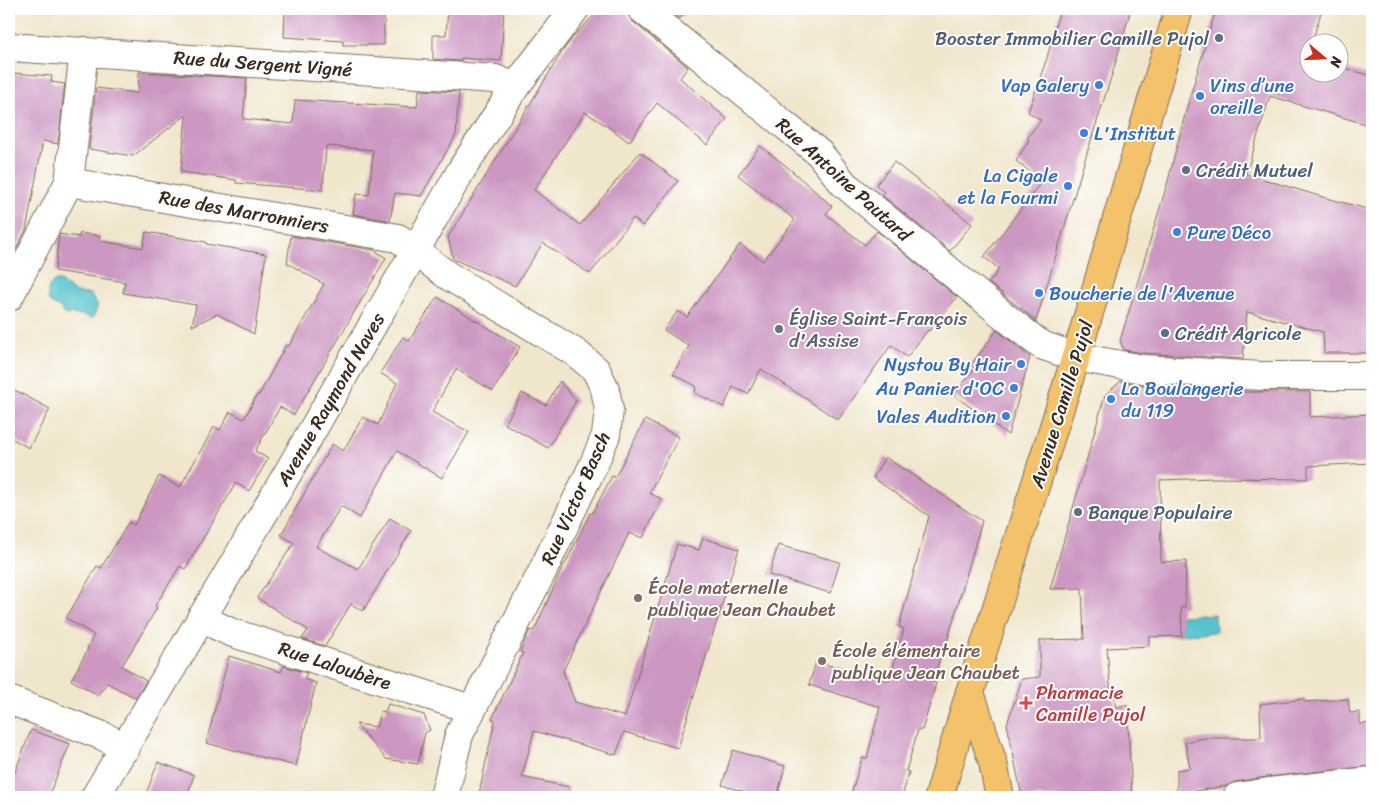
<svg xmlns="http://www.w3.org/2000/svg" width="1381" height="806" viewBox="0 0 1381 806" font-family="Sriracha,sans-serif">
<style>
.water{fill:#57c4d0;stroke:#497777}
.building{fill:#cc97c1}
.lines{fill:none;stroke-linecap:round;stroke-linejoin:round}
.minor-casing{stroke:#7a6c5b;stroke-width:30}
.major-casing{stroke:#7a6c5b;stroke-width:30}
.minor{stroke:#fff;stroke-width:28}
.major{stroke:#f3c26a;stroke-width:28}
.service-dot{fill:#5c6f8a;stroke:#fff;stroke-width:2}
.shop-dot{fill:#3f7fe0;stroke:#fff;stroke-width:2}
.worship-dot{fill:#6b7280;stroke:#fff;stroke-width:2}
.education-dot{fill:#8d6e63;stroke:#fff;stroke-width:2}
.health-dot{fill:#e0444e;stroke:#fff;stroke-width:2}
.labels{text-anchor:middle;stroke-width:4;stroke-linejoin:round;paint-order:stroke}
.service-label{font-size:19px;fill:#4e5e75;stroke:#fff;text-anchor:start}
.street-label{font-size:19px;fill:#3b2a1e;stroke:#fff}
.shop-label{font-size:19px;fill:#366cbe;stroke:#fff;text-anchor:end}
.worship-label{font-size:19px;fill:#5b616d;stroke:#fff;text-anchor:start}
.education-label{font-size:19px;fill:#785e54;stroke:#fff;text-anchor:start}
.health-label{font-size:19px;fill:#be3a42;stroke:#fff;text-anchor:start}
</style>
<rect width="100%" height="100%" fill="#fff"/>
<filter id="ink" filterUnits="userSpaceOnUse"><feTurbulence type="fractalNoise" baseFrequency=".02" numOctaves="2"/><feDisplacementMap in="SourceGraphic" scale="10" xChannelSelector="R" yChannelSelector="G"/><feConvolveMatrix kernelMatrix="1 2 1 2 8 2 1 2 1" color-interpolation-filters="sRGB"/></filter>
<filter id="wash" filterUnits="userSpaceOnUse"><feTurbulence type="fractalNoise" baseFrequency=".0096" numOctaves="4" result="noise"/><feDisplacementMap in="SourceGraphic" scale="20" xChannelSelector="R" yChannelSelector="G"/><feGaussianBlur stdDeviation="1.12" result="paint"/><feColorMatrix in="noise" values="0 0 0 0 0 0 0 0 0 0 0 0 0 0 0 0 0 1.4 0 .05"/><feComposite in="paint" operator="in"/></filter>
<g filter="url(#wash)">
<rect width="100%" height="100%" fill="#f0e6cc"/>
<g class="water">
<path d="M56 281H60L76 293 90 294 98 305 93 318H90L82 315 64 314 59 307 50 303 48 300V290L49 286Z"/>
<path d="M1215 614 1216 632 1182 634 1181 616Z"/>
</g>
<g id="blocks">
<g class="building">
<path d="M285 9H384V45H343V41L284 37Z"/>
<path d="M448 9H504L501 61 461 58V61L433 59V35H446Z"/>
<path d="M600 9H627L628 15 632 21 688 67 680 78 727 119 707 145 657 103 629 142 610 128 585 112 534 190 580 225 640 152 678 181 643 226 633 218 590 274 543 243 515 286 453 259 448 237 562 52 573 37Z"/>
<path d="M666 9H688L679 19Z"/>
<path d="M1060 9H1131L1113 71 1087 153 1036 321 989 283 999 269 984 257 1042 181 1016 161 1029 140 1027 138 1041 120 1028 112 1047 58Z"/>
<path d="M1216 9H1322L1312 42H1308V72H1338V66L1372 76V126L1270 96 1246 174 1326 198 1371 210 1367 226 1372 228V353H1324L1323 332 1247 312 1243 359 1145 353 1124 350 1120 341 1168 181 1187 107Z"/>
<path d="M139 72 247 78 243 119 293 124 295 100 417 107 419 90 459 92 456 135 421 196 395 193 390 221 353 214 356 194 369 195 373 150 326 146 323 190 236 183V180L181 172 186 115 133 156 89 149 96 88 138 93Z"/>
<path d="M12 73 52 76 51 82 65 84 58 144 43 141 26 230 12 257H9V96Z"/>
<path d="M760 146 785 165 832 206 826 214 865 245 877 231 957 297 929 331 928 330 907 357 891 345 838 420 761 369 748 394 733 387 724 407 695 393 696 386 673 374 689 346 664 330 678 311 687 317 740 244 763 261 795 220 738 175Z"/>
<path d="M894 162 972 224 950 251 882 195 884 192 876 185Z"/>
<path d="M146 232 206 242V244L266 254 254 334 217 314 192 326 196 305 123 293 125 282 55 271 59 234 79 237 80 233 100 236V241L143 248Z"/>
<path d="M291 236 374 250 386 258 294 415 280 407 255 451 268 459 249 491 236 483 185 569 180 566 155 606 157 608 122 666 146 681 136 698 107 683 98 695 71 680 88 649 87 648 94 635 66 618 97 566 101 568 129 522 134 525 159 476 180 487 214 427 220 430 230 412 244 419 257 395H259L286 345 289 346 324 284 287 263Z"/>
<path d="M437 297 520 347 493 391 456 369 432 412 469 432 442 478 397 451 360 518 341 506 316 547 358 569 390 518 411 531 363 611 351 604 325 646 302 639 308 630 257 598 294 543 281 535 332 444 343 451 363 417 378 425 397 383 380 373 403 337 409 341Z"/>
<path d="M997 330 1030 357 1008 435 954 395 975 368 971 365Z"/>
<path d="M560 381 576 401 548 448 505 424 522 393 546 405Z"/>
<path d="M1121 381 1142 385 1241 390 1240 392H1310V417L1372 414V463L1308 466V479L1215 478 1160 480 1161 562 1186 561 1185 607H1181L1182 636 1149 637V646L1107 648 1111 697 1114 696 1116 707 1127 705 1132 797H1022L1007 724 1022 679 1040 677V640L1084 639 1082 588 1050 589 1105 395Z"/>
<path d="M9 387 50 409 29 448 9 437Z"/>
<path d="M645 420 679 437 649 493 662 499 643 538 629 533 563 671 575 702 625 717 677 544 699 550 703 538 739 549 678 748 624 732 616 755 534 731 522 777 569 787 568 797H494L479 794 495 720 492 719 523 653 520 652 530 630 534 631 564 564H565L590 513 592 514 612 476 615 477Z"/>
<path d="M885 457 982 521 947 642 945 641 933 682 936 683 927 714 922 730H918L906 771 909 772 902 797H850L862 758H867L880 707 809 685 816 662 889 681 904 629 899 627 929 516 873 478Z"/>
<path d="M778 545 840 562 830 593 769 575Z"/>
<path d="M229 656 281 672 284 666 307 673 304 679 316 683 296 766 206 743Z"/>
<path d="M1304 699V702L1348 699 1350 713 1360 712V724L1372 723V766L1267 777 1235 782 1227 786 1177 794V770L1190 768 1185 742 1205 738H1261L1260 704Z"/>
<path d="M388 704 424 715 430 730 425 733 418 764 386 759 356 724 376 727 381 711 385 712Z"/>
<path d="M31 730 70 744 48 797H9V788Z"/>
<path d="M733 750 785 766 777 797H761L722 785Z"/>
<path d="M158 762 194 775 187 797H145Z"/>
</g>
</g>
</g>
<g filter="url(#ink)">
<use href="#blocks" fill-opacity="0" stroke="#7a6c5b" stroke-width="1"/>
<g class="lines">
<g class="minor-casing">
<g id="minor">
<path d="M642 9 819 153 844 184 1009 320 1041 345 1076 357 1143 369 1262 376H1372"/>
<path d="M9 47 495 79 515 87"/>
<path d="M69 182 398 238 447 275 576 353 596 370 605 389 609 410 606 435 593 466 542 572 459 735 444 797"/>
<path d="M9 297 69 182 84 51"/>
<path d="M201 618 230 632 471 709"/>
<path d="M9 700 103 736 126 748"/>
<path d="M95 797 289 471 462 169 515 87 575 9"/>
<path d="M1237 797 1269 792 1372 781"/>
</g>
</g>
<g class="major-casing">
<g id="major">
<path d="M970 692 993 763 1000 797"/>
<path d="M939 797 970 692 1076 357 1179 9"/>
</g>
</g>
<use href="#minor" class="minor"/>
<use href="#major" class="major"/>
</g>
</g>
<g class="service-dot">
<circle cx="1219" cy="38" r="5"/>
<circle cx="1186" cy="170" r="5"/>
<circle cx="1165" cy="333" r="5"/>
<circle cx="1078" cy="512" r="5"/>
</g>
<g class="shop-dot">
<circle cx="1099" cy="85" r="5"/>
<circle cx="1200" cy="96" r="5"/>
<circle cx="1084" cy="133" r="5"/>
<circle cx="1068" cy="186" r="5"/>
<circle cx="1177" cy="232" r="5"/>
<circle cx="1039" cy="293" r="5"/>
<circle cx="1021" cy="364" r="5"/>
<circle cx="1014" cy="388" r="5"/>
<circle cx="1111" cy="399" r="5"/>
<circle cx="1006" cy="416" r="5"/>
</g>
<circle class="worship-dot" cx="779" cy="329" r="5"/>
<g class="education-dot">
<circle cx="638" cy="598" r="5"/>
<circle cx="822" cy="661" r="5"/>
</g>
<path class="health-dot" d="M1023.5 695.5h5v5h5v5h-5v5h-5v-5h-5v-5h5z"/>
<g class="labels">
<g class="service-label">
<text x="1209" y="45" text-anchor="end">Booster Immobilier Camille Pujol</text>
<text x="1196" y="177">Crédit Mutuel</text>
<text x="1175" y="340">Crédit Agricole</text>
<text x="1088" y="519">Banque Populaire</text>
</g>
<g class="street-label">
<text transform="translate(263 63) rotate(4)" y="7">Rue du Sergent Vigné</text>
<text transform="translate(844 179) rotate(42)" y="7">Rue Antoine Pautard</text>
<text transform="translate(244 211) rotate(10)" y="7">Rue des Marronniers</text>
<text transform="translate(330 399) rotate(-60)" y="7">Avenue Raymond Naves</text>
<text transform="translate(1061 404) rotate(-73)" y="7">Avenue Camille Pujol</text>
<text transform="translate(575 498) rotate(-66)" y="7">Rue Victor Basch</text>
<text transform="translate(335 665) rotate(18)" y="7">Rue Laloubère</text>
</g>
<g class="shop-label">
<text x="1089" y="92">Vap Galery</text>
<text x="1210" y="92" text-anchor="start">Vins d’une<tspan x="1210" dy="22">oreille</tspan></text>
<text x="1094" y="140" text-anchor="start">L'Institut</text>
<text x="1058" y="182">La Cigale<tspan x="1058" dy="22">et la Fourmi</tspan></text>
<text x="1187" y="239" text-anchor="start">Pure Déco</text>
<text x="1049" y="300" text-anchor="start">Boucherie de l'Avenue</text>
<text x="1011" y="371">Nystou By Hair</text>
<text x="1004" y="395">Au Panier d'OC</text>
<text x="1121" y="395" text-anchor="start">La Boulangerie<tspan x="1121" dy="22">du 119</tspan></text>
<text x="996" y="423">Vales Audition</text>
</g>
<g class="worship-label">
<text x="789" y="325">Église Saint-François<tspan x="789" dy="22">d'Assise</tspan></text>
</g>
<g class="education-label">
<text x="648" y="594">École maternelle<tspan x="648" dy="22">publique Jean Chaubet</tspan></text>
<text x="832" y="657">École élémentaire<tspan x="832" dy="22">publique Jean Chaubet</tspan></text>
</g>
<g class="health-label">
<text x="1036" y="699">Pharmacie<tspan x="1036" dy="22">Camille Pujol</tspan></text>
</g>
</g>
<rect width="1381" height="806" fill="none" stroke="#fff" stroke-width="30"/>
<g transform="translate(1324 58) rotate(109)"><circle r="24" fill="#ffffff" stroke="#b1aaa5"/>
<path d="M0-4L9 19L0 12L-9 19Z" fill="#c8321e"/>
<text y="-8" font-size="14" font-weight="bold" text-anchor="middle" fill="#3b2a1e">N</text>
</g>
</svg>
